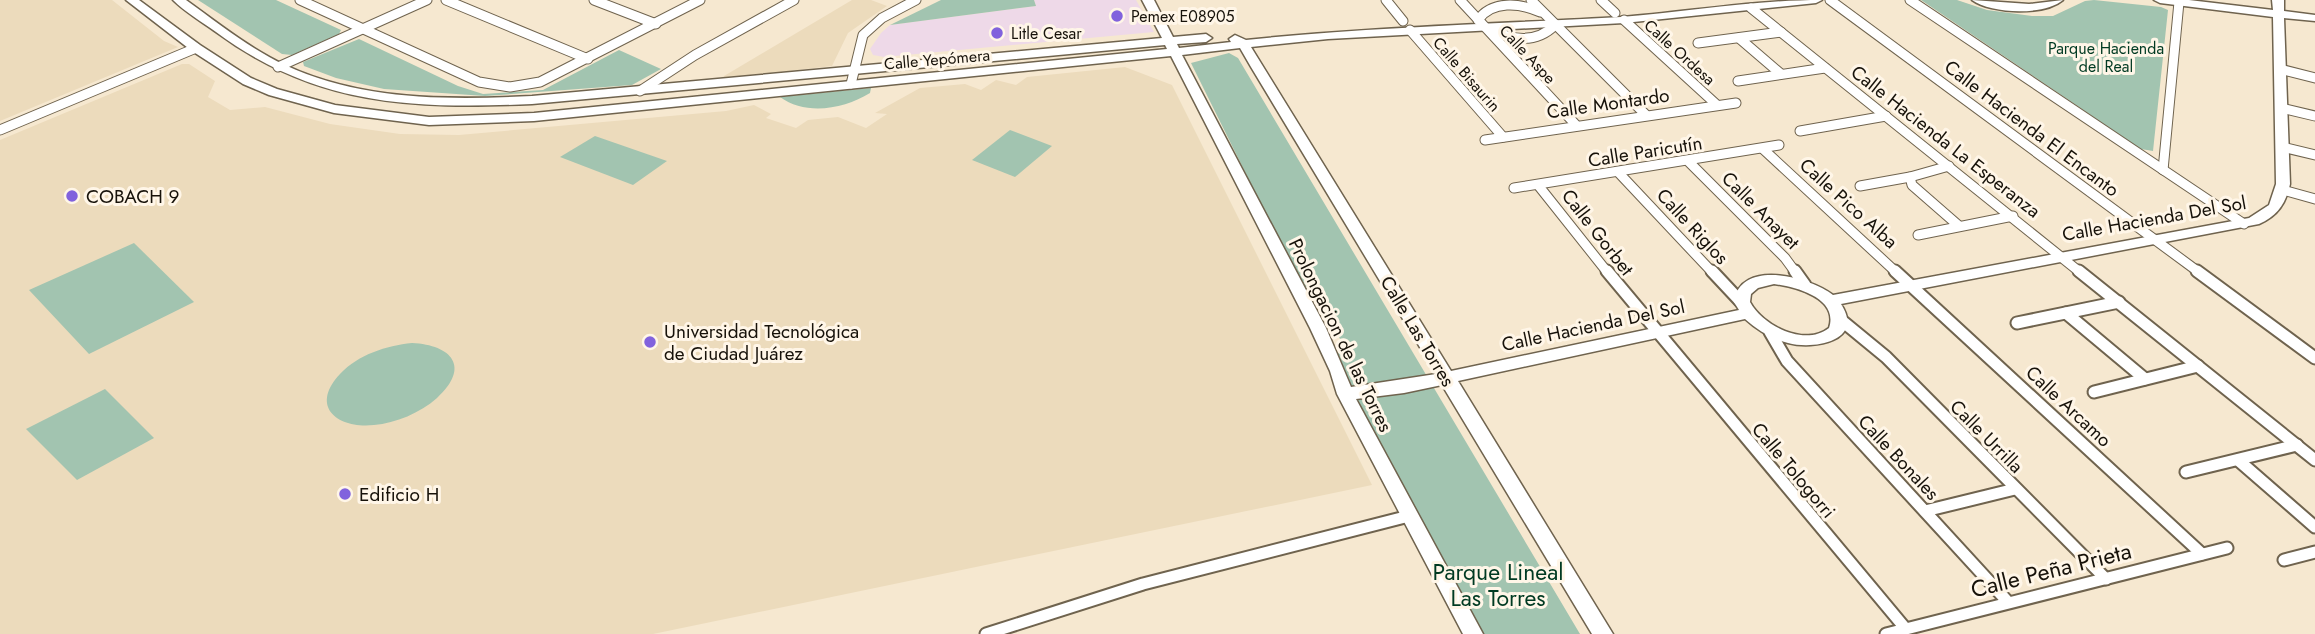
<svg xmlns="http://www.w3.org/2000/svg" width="2315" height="634" viewBox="0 0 2315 634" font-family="Jost,sans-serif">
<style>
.commercial{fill:#eed9e8}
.built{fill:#ecdbbc}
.green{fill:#a2c4b0}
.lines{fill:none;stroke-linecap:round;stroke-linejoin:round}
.street-far1-casing{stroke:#6f634e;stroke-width:11}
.street-casing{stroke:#6f634e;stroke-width:15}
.secondary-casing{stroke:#6f634e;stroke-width:3}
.street-far1{stroke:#fff;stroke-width:9}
.street{stroke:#fff;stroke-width:11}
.secondary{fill:#fff;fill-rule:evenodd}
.poi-dot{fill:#8162dd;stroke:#fff6e8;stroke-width:2.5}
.labels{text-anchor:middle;stroke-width:6;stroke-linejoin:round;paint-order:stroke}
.far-poi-label{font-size:16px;fill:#17120a;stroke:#fff6e8;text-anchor:start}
.far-park-label{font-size:16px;fill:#003a22;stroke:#fff6e8}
.far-street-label{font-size:16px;fill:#17120a;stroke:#fff6e8}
.street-label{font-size:19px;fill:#17120a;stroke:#fff6e8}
.poi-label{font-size:19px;fill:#17120a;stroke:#fff6e8;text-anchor:start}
.near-street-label{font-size:23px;fill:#17120a;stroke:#fff6e8}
.near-park-label{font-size:23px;fill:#003a22;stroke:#fff6e8}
</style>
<rect width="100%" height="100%" fill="#f6e8d0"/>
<path class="commercial" d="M1034 0H1136L1154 32 884 57 873 55 870 49 881 33 890 25 1036 6Z"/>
<g class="built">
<path d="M0 0H112L164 41 178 47 0 121Z"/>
<path d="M852 0H871L887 6 848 33 832 66 719 79Z"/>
<path d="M182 64H189L215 81 208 97 230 110 265 107 330 124 400 134 459 135 726 111 754 105 771 114 766 118 796 128 808 120 838 117 866 128 887 114 875 113 920 88 965 84 981 90 996 80 1016 85 1027 77 1125 67 1172 85 1372 485 653 634H0V140Z"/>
</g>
<g class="green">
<path d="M198 0H276L341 30 339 34 292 55 282 54Z"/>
<path d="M941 0H1034L1036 6 890 25Z"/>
<path d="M1921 0H1957L1987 10 2032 16H2053L2085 1 2094 0 2161 7 2168 10 2153 151 2141 149Z"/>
<path d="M359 39 458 86 483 94 543 90 619 50 661 69 632 85 485 96 384 89 336 78 304 66 303 62Z"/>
<path d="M1229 53 1238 58 1580 634H1473L1409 516 1335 354 1346 350 1327 315 1294 271 1191 63Z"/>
<path d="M871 88 870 93C844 109 806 116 780 97Z"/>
<path d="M1010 130 1052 146 1015 177 972 160Z"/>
<path d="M595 136 667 161 633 185 560 157Z"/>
<path d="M134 243 194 302 89 354 29 290Z"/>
<path d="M412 343C452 345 471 367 437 398 420 413 396 423 374 425 338 429 309 407 340 374 359 354 386 346 412 343Z"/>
<path d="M105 389 154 438 77 480 26 429Z"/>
</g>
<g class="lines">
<g class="street-far1-casing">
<g id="street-far1">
<path d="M300 0 479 82 510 87 540 82 700 0"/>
<path d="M446 0 588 59"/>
<path d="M594 0 656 24"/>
<path d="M1386 0 1403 21"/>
<path d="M1460 0 1576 125"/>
<path d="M1531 0 1646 115"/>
<path d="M1601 0 1615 13"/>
<path d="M1830 0 2200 273"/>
<path d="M1910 0 2244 224"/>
<path d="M1751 8 2081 273"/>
<path d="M1478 20C1492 0 1520 3 1540 12"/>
<path d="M1624 20 1717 105"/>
<path d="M1410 30 1503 137"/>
<path d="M1490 30C1513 40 1536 44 1555 25"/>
<path d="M1739 38 1781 74"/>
<path d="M1698 43 1781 32"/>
<path d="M278 67 427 0"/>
<path d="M2280 69 2315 78"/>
<path d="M1738 81 1825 68"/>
<path d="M851 84 863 35 882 18 916 0"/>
<path d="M640 91 695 55 794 0"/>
<path d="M2281 108 2315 116"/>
<path d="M0 130 196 48"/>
<path d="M1800 131 1886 116"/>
<path d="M1485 140 1736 103"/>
<path d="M2282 147 2315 155"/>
<path d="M1763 149 1897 273"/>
<path d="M1689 162 1785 258 1796 273"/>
<path d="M2163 170 2179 2"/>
<path d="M1618 172 1713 273"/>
<path d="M1910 177 1912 185 1959 226"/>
<path d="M1538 185 1608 273"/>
<path d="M1860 186 1910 177 1949 166"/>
<path d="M1514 188 1779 145"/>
<path d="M2283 190 2315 199"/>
<path d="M1918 235 2013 216"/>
</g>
</g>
<g class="street-casing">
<g id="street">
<path d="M1607 271 1905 628"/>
<path d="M1712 271 1742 303"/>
<path d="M1795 271 1805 285"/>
<path d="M1895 271 2202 554"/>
<path d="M2079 271 2315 460"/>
<path d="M2197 271 2315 358"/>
<path d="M2066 313 2145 379"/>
<path d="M1841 320 1886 357 2106 579"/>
<path d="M2017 323 2119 302"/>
<path d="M1770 332 1787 361 2008 602"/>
<path d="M2094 392 2198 366"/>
<path d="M2238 460 2315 527"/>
<path d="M2186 472 2297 445"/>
<path d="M1925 511 2015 489"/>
<path d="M2284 560 2315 552"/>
<path d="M986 634 1143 584 1409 516"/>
<path d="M1886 634 2227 548"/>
</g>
</g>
<g class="secondary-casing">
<g id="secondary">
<path d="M126 0H139L200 45 251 78 277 89 335 105 429 117 534 113 1167 49 1165 45 532 104C412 109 316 106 216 32 202 22 185 12 173 0H186C218 23 249 48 285 65 362 101 449 100 532 96L1162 38 1142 0H1154L1173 37 1206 34 1212 38 1206 42 1177 44 1179 48 1231 42 1229 39 1235 35 1246 40C1370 27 1496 24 1621 17 1688 12 1754 0 1822 0L1816 3 1624 23 1328 39 1251 47 1451 371 1739 310 1734 302C1740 258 1810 277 1833 295L2249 218 2269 205 2276 184 2273 17 2160 3 2154 0H2189L2273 10 2272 0H2284V11L2315 15V21L2284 18 2290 184C2286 203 2278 216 2259 224L1841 304C1865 341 1814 350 1788 343 1772 339 1757 330 1745 319L1458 381 1613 634H1592L1442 385 1404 393 1356 399 1483 634H1463L1337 394 1330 371 1310 328 1171 56 534 121 429 125 334 113 269 95 243 84 192 51ZM1240 48 1251 67 1436 374 1351 387 1326 328 1182 55ZM1774 284C1796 287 1839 298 1829 328 1805 347 1763 326 1750 302L1751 294 1758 288Z"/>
<path d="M1972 0 2029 4 2063 0C2044 16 1991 14 1972 0Z"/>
</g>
</g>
<use href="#street-far1" class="street-far1"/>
<use href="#street" class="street"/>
<use href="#secondary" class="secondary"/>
</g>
<g class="poi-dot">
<circle cx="1117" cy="16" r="7"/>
<circle cx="997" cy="33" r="7"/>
<circle cx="72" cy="196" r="7"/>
<circle cx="650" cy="342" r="7"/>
<circle cx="345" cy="494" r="7"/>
</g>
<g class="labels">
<g class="far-poi-label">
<text x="1131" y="22">Pemex E08905</text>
<text x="1011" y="39">Litle Cesar</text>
</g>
<g class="far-park-label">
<text x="2106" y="54">Parque Hacienda<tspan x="2106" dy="18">del Real</tspan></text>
</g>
<g class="far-street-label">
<text transform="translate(1680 52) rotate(42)" y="6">Calle Ordesa</text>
<text transform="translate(1528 54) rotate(47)" y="6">Calle Aspe</text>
<text transform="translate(937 59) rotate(-5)" y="6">Calle Yepómera</text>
<text transform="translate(1467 74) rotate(49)" y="6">Calle Bisaurin</text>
</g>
<g class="street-label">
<text transform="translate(1608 103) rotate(-8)" y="7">Calle Montardo</text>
<text transform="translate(2032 128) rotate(37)" y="7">Calle Hacienda El Encanto</text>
<text transform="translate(1946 141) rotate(38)" y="7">Calle Hacienda La Esperanza</text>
<text transform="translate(1645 151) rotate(-9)" y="7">Calle Paricutín</text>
<text transform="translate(1849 203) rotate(42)" y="7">Calle Pico Alba</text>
<text transform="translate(1761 210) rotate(45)" y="7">Calle Anayet</text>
<text transform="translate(2154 218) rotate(-10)" y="7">Calle Hacienda Del Sol</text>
<text transform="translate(1693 226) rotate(47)" y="7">Calle Riglos</text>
<text transform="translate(1598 232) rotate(52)" y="7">Calle Gorbet</text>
<text transform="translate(1593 325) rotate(-12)" y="7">Calle Hacienda Del Sol</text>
<text transform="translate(1418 331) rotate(59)" y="7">Calle Las Torres</text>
<text transform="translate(1341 335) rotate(64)" y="7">Prolongacion de las Torres</text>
<text transform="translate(2069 406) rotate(43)" y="7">Calle Arcamo</text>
<text transform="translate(1987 436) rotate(45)" y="7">Calle Urrilla</text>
<text transform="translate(1899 457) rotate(47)" y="7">Calle Bonales</text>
<text transform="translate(1794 470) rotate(50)" y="7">Calle Tologorri</text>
</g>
<g class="poi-label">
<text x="86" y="203">COBACH 9</text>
<text x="664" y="338">Universidad Tecnológica<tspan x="664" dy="22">de Ciudad Juárez</tspan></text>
<text x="359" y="501">Edificio H</text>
</g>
<g class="near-street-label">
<text transform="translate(2051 570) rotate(-14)" y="8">Calle Peña Prieta</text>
</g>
<g class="near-park-label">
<text x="1498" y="580">Parque Lineal<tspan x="1498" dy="26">Las Torres</tspan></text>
</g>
</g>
</svg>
